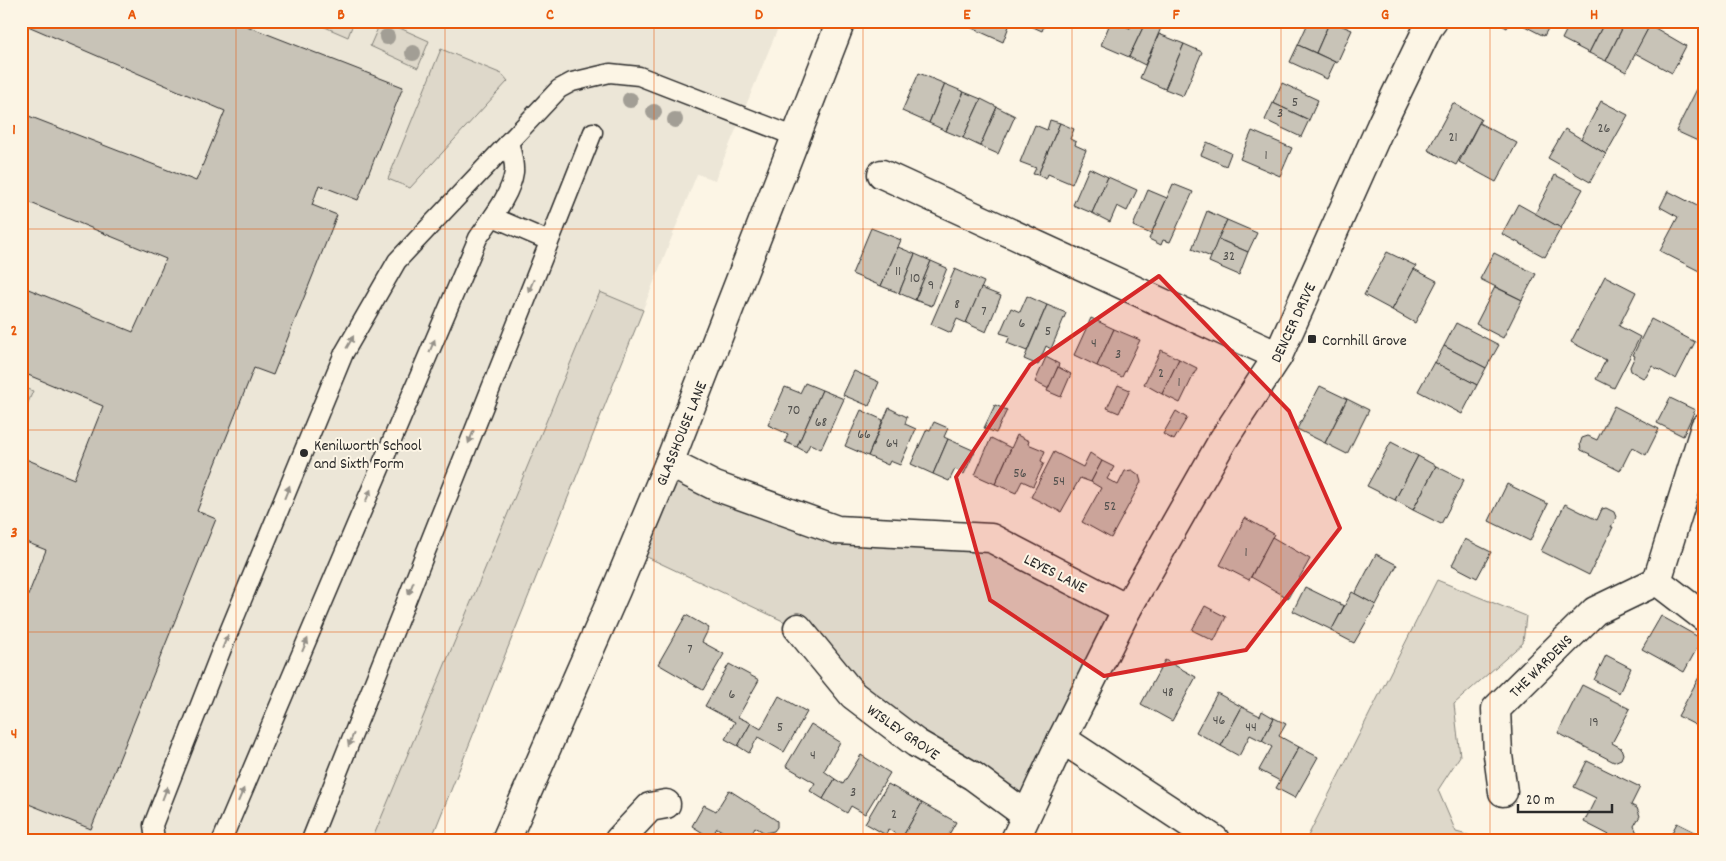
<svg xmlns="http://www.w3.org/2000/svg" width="1726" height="861" viewBox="0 0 1726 861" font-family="Dekko,sans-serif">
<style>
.built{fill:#ece6d7}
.green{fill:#ded8ca;stroke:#84827a}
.building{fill:#c8c3b7;stroke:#2b2b2b}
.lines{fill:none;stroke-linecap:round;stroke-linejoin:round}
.service-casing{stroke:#2b2b2b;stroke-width:21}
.minor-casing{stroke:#2b2b2b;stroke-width:31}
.tertiary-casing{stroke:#2b2b2b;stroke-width:31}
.service{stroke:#fcf5e5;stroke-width:18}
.minor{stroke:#fcf5e5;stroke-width:28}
.tertiary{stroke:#fcf5e5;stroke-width:28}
.tree{fill:#a29e95}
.oneway{fill:#949088}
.marked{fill:#d62828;fill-opacity:0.2;stroke:#d62828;stroke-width:4;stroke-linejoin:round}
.grid{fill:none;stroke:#e8590c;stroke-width:1;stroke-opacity:0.55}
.poi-dot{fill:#2b2b2b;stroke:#fcf5e5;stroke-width:2}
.labels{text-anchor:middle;stroke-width:4;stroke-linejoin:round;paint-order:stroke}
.number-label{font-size:14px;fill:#52514e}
.street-label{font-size:16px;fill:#2b2b2b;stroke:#fcf5e5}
.poi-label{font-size:16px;fill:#2b2b2b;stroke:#fcf5e5;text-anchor:start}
.neatline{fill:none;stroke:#e8590c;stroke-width:2}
.grid-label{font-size:16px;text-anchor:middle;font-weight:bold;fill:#e8590c}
</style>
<rect width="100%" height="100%" fill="#fcf5e5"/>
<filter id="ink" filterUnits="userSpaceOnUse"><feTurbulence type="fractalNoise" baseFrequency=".02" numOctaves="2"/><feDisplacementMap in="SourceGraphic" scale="10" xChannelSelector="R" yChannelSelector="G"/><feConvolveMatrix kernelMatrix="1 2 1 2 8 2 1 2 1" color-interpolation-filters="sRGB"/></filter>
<g filter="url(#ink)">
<path class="built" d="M21 21H781L715 180 697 174 431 840H21Z"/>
<g class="green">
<path d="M311 21H354L348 37Z"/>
<path d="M381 21H384L429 41 418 68 370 46Z"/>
<path d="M441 49 502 74 508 81 410 188 388 179Z"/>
<path d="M600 292 643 310 431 840H372Z"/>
<path d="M21 386 33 391 21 419Z"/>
<path d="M669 463 837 530 991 538 1127 609 1026 815 916 743 798 628 632 550Z"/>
<path d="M1437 580 1526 616 1523 643 1454 704 1460 756 1438 790 1456 832 1487 840H1306Z"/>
</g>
<g class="building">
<path d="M30 21H234L403 87 358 200 319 185 312 205 337 215 273 375 254 368 197 511 216 519 91 829 21 801V613L46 550 21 540V457L74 479 103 406 21 372V286L133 332 166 259 21 199V113L196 181 225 111 28 26Z"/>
<path d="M964 21H1011L1003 42 963 24Z"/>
<path d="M1020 21H1046L1042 31Z"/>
<path d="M1111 21 1130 28 1134 21H1146L1129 57 1101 45Z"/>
<path d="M1114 21H1134L1130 28Z"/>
<path d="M1146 21H1164L1145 65 1129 57Z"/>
<path d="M1309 21H1330L1316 53 1298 45Z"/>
<path d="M1330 21 1352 30 1337 63 1316 53Z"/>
<path d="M1494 21H1511L1507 28Z"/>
<path d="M1515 21H1552L1544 36Z"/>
<path d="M1571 21H1605L1589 53 1562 39Z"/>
<path d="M1605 21H1626L1606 61 1589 53Z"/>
<path d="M1626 21H1642L1650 25 1626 72 1606 61Z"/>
<path d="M1650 25 1686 46 1672 73 1635 53Z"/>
<path d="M1159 34 1184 44 1165 89 1140 78Z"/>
<path d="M1184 44 1202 52 1183 96 1165 89Z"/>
<path d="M1298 45 1335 62 1327 79 1290 62Z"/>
<path d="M919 73 945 84 929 123 902 111Z"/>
<path d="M1703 77 1705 78V134L1700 142 1676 131Z"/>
<path d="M1282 83 1318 100 1309 120 1273 103Z"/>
<path d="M945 84 964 92 946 131 929 123Z"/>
<path d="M964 92 981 99 963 138 946 131Z"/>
<path d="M981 99 997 107 980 146 963 138Z"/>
<path d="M1601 101 1628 115 1606 154 1581 139Z"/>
<path d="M1273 103 1309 120 1301 137 1265 120Z"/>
<path d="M1453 103 1481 119 1456 165 1428 150Z"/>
<path d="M997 107 1015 116 998 154 980 146Z"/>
<path d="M1050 120 1060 123 1038 175 1033 174 1036 168 1020 162 1035 125 1047 130Z"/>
<path d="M1060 123 1074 129 1070 139 1076 142 1075 145 1086 150 1072 184 1048 174 1046 179 1038 175Z"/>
<path d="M1479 123 1517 143 1496 182 1459 162Z"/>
<path d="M1565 129 1606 154 1590 182 1548 158Z"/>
<path d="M1252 131 1292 148 1280 176 1240 159Z"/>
<path d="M1207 142 1231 153 1226 166 1201 155Z"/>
<path d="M1089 168 1108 177 1092 213 1073 205Z"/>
<path d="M1555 175 1583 189 1561 228 1535 214Z"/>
<path d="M1108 177 1137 190 1127 211 1117 206 1110 222 1092 213Z"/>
<path d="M1173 184 1193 192 1170 242 1163 240 1161 245 1149 239Z"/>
<path d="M1148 190 1167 198 1151 234 1133 226Z"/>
<path d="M1668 191 1705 210V274L1660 251 1678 217 1660 207Z"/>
<path d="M1518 204 1561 228 1545 257 1502 234Z"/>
<path d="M1207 211 1227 220 1211 257 1192 249Z"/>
<path d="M1227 220 1257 233 1248 252 1218 239Z"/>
<path d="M871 228 901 240 881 286 852 274Z"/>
<path d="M1218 239 1248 252 1239 275 1209 262Z"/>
<path d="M898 247 915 254 899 293 881 286Z"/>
<path d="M1387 252 1416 266 1392 310 1364 295Z"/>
<path d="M1494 253 1536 274 1522 300 1480 279Z"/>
<path d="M915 254 931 261 915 300 899 293Z"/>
<path d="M931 261 947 268 932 306 915 300Z"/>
<path d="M955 269 984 282 966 323 957 319 951 333 931 324Z"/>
<path d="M1414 269 1437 281 1415 323 1392 310Z"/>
<path d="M1605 276 1636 292 1619 326 1640 337 1614 388 1596 379 1606 360 1571 342Z"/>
<path d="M1495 287 1522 300 1503 338 1476 324Z"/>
<path d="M981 288 1001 296 986 332 966 323Z"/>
<path d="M1027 296 1047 305 1027 351 1007 343 1010 336 1000 333 1011 308 1020 312Z"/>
<path d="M1047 305 1066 313 1051 349 1046 346 1038 365 1024 359Z"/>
<path d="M1091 318 1114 329 1097 366 1074 355Z"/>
<path d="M1651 319 1695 342 1676 379 1652 366 1646 377 1643 378 1631 371 1630 367 1635 356 1633 355Z"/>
<path d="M1456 323 1499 345 1486 368 1444 346Z"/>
<path d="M1114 329 1140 340 1122 377 1097 366Z"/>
<path d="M1444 346 1486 368 1477 385 1435 363Z"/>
<path d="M1161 350 1179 359 1162 394 1144 384Z"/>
<path d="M1046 357 1059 364 1049 389 1035 382Z"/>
<path d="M1179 359 1197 368 1180 403 1162 394Z"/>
<path d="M1434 362 1477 385 1462 414 1418 391Z"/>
<path d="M1058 367 1071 374 1061 397 1047 391Z"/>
<path d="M854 371 879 382 869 406 843 395Z"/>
<path d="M805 383 822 390 797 447 785 442 788 434 768 425 785 387 800 393Z"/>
<path d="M1118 385 1130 390 1119 413 1107 408Z"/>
<path d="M1320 386 1347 399 1325 443 1297 429Z"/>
<path d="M822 390 844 399 821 449 810 444 806 452 797 447Z"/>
<path d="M1670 398 1695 410 1683 436 1657 423Z"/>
<path d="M1347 399 1369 410 1347 454 1325 443Z"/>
<path d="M995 405 1007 410 996 433 984 428Z"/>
<path d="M1614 406 1659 429 1646 455 1632 447 1620 471 1589 455 1590 454 1581 450 1580 444 1582 438 1588 436 1597 440Z"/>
<path d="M889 408 907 417 905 424 916 429 900 465 890 461 888 465 868 456Z"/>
<path d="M861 410 883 420 868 456 845 446Z"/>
<path d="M1176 411 1187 418 1174 440 1163 434Z"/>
<path d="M934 422 948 428 944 437 948 439 933 474 911 464 927 429 930 430Z"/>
<path d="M1017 435 1029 441 1028 444 1045 451 1041 461 1044 463 1033 486 1022 481 1016 493 995 484Z"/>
<path d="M991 438 1011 448 995 484 975 475Z"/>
<path d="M948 439 975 451 964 474 955 469 949 481 933 474Z"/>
<path d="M1391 442 1418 456 1395 500 1367 486Z"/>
<path d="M1054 452 1083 467 1090 453 1102 461 1091 482 1080 478 1061 512 1031 497Z"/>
<path d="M1418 456 1436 466 1413 510 1395 500Z"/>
<path d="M1102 461 1114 467 1107 479 1118 485 1125 471 1132 470 1139 475 1141 482 1111 538 1082 522 1101 488 1091 482Z"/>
<path d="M1436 466 1464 480 1441 524 1413 510Z"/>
<path d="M1507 484 1548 504 1530 541 1489 521Z"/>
<path d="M1565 504 1597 520 1602 509 1606 508 1614 512 1616 517 1611 527H1613L1589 575 1541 551Z"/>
<path d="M1245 518 1274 534 1249 580 1220 565Z"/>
<path d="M1272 537 1310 559 1288 598 1251 577Z"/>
<path d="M1465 539 1491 552 1477 578 1452 565Z"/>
<path d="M1376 554 1397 565 1376 605 1355 594Z"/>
<path d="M1305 587 1344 606 1332 630 1293 611Z"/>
<path d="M1352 592 1376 605 1354 643 1331 631Z"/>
<path d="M1205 606 1226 617 1214 641 1192 630Z"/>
<path d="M686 615 709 628 702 642 724 654 703 690 658 664Z"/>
<path d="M1661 616 1702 639 1684 672 1642 649Z"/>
<path d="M1606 655 1631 668 1619 693 1594 680Z"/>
<path d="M1165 660 1196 677 1172 721 1141 704Z"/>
<path d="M729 664 759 680 738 717 751 723 738 746 725 739 735 722 705 706Z"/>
<path d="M1705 666V730L1678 716Z"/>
<path d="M1582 685 1630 709 1612 743 1621 748 1623 754 1621 759 1614 762 1558 733Z"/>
<path d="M1217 693 1242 707 1221 746 1196 732Z"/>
<path d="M779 696 807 712 784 752 758 737 749 753 738 746 751 723 761 729Z"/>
<path d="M1242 707 1260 716 1262 711 1274 718 1262 741 1250 735 1239 756 1221 746Z"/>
<path d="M1274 718 1286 724 1279 736 1299 747 1280 781 1259 770 1272 747 1262 741Z"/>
<path d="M811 724 840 742 824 771 835 779 823 799 810 791 815 783 786 766Z"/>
<path d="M1299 747 1318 757 1295 798 1276 788Z"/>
<path d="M861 755 890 773 865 814 851 806 847 813 823 799 835 779 843 784Z"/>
<path d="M1587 761 1640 787 1631 805 1637 808 1640 816 1634 826 1637 833 1633 840H1619L1584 822 1596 798 1574 787Z"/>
<path d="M888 784 922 803 902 838 888 829 886 835 865 823Z"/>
<path d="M729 790 773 818 777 821V827L774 831 765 833 755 827 748 840H737L717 828 711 838 692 826 704 805 716 811Z"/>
<path d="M922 803 956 822 946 840H938L932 836 930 840H906L902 838Z"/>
<path d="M1677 823 1705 837V840H1668Z"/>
</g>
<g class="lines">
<g class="service-casing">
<g id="service">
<path d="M493 217 549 241"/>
<path d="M155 840 153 825 223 646 344 353 397 261 559 89 572 82 610 73 639 76 796 137"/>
<path d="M222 840 478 238C490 220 511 195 514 172 515 163 511 151 509 141"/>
<path d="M311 840 593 132"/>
</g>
</g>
<g class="minor-casing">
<g id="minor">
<path d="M882 174 1278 356"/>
<path d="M1705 427 1657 581 1705 618"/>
<path d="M669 463 715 486 837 530 991 538 1127 609"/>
<path d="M798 628 853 695 916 743 973 776 1026 815"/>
<path d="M1062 739 1215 840"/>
<path d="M1503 792 1498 755 1496 709 1595 611 1657 581"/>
<path d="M619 840 650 807 666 804"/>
<path d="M1015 840 1062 739 1127 609 1223 440 1278 356 1383 121 1428 28 1433 21"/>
</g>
</g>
<g class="tertiary-casing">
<path id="tertiary" d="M506 840 616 590 669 463 841 21"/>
</g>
<use href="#service" class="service"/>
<use href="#minor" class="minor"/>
<use href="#tertiary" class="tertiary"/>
</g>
<g class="tree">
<circle cx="387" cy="37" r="8"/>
<circle cx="413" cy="53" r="8"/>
<circle cx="630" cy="100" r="8"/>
<circle cx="654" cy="112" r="8"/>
<circle cx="675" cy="120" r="8"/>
</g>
<defs><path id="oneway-solid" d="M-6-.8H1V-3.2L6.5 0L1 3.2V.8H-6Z" transform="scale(1.25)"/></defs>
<g class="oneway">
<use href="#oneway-solid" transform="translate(531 286) rotate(112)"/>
<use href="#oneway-solid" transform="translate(350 342) rotate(-60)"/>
<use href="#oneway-solid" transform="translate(432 346) rotate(-67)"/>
<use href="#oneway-solid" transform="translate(471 437) rotate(112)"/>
<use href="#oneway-solid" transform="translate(287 492) rotate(-68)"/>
<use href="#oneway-solid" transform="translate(368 496) rotate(-67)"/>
<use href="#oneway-solid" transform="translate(411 588) rotate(112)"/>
<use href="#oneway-solid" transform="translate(225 642) rotate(-68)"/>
<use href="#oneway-solid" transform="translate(305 645) rotate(-67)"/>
<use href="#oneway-solid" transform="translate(351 740) rotate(112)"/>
<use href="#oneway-solid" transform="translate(165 793) rotate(-69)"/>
<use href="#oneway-solid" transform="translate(241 795) rotate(-67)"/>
</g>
</g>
<path class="marked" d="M1159 276 1289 411 1340 528 1246 650 1104 676 990 600 956 477 1030 365Z"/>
<path class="grid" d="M236 21V840M445 21V840M654 21V840M863 21V840M1072 21V840M1281 21V840M1490 21V840M21 229H1705M21 430H1705M21 632H1705"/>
<g class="poi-dot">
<rect x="1307" y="334" width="10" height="10" rx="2.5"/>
<circle cx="304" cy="453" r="5"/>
</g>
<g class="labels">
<g class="number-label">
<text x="1295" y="106">5</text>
<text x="1280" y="117">3</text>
<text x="1604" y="132">26</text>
<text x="1453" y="141">21</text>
<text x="1266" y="159">1</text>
<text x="1229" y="260">32</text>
<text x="898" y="275">11</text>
<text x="915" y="282">10</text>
<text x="931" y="289">9</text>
<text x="957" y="308">8</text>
<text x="984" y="315">7</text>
<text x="1022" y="327">6</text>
<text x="1048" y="335">5</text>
<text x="1094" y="347">4</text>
<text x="1118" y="358">3</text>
<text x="1161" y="377">2</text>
<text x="1179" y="386">1</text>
<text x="794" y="414">70</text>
<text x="821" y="426">68</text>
<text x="864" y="438">66</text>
<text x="892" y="447">64</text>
<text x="1020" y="477">56</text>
<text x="1059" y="485">54</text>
<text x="1110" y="510">52</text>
<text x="1246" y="556">1</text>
<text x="690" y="653">7</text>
<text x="1168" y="696">48</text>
<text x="732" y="698">6</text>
<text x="1219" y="724">46</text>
<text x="1594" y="726">19</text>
<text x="780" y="731">5</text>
<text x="1251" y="731">44</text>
<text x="813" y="759">4</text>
<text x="853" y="796">3</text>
<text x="894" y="818">2</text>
</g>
<g class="street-label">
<text transform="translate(1292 322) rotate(-65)" y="6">DENCER DRIVE</text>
<text transform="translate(680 433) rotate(-68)" y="6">GLASSHOUSE LANE</text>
<text transform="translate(1056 572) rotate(27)" y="6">LEYES LANE</text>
<text transform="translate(1540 665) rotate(-45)" y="6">THE WARDENS</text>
<text transform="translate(904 731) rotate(35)" y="6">WISLEY GROVE</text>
</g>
<g class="poi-label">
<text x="1322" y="345">Cornhill Grove</text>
<text x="314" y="450">Kenilworth School<tspan x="314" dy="18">and Sixth Form</tspan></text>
</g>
</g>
<rect width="1726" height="861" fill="none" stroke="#fcf5e5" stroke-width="55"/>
<path d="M1518 804v8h94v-8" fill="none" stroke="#2b2b2b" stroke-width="2.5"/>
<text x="1526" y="804" font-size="15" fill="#2b2b2b" stroke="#fcf5e5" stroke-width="4" paint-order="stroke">20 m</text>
<rect x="28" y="28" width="1670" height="806" class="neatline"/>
<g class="grid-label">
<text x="132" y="19">A</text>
<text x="341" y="19">B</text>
<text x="550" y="19">C</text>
<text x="759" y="19">D</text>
<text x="967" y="19">E</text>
<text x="1176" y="19">F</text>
<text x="1385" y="19">G</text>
<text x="1594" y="19">H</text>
<text x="14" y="134">1</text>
<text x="14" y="335">2</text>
<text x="14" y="537">3</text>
<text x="14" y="738">4</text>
</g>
</svg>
